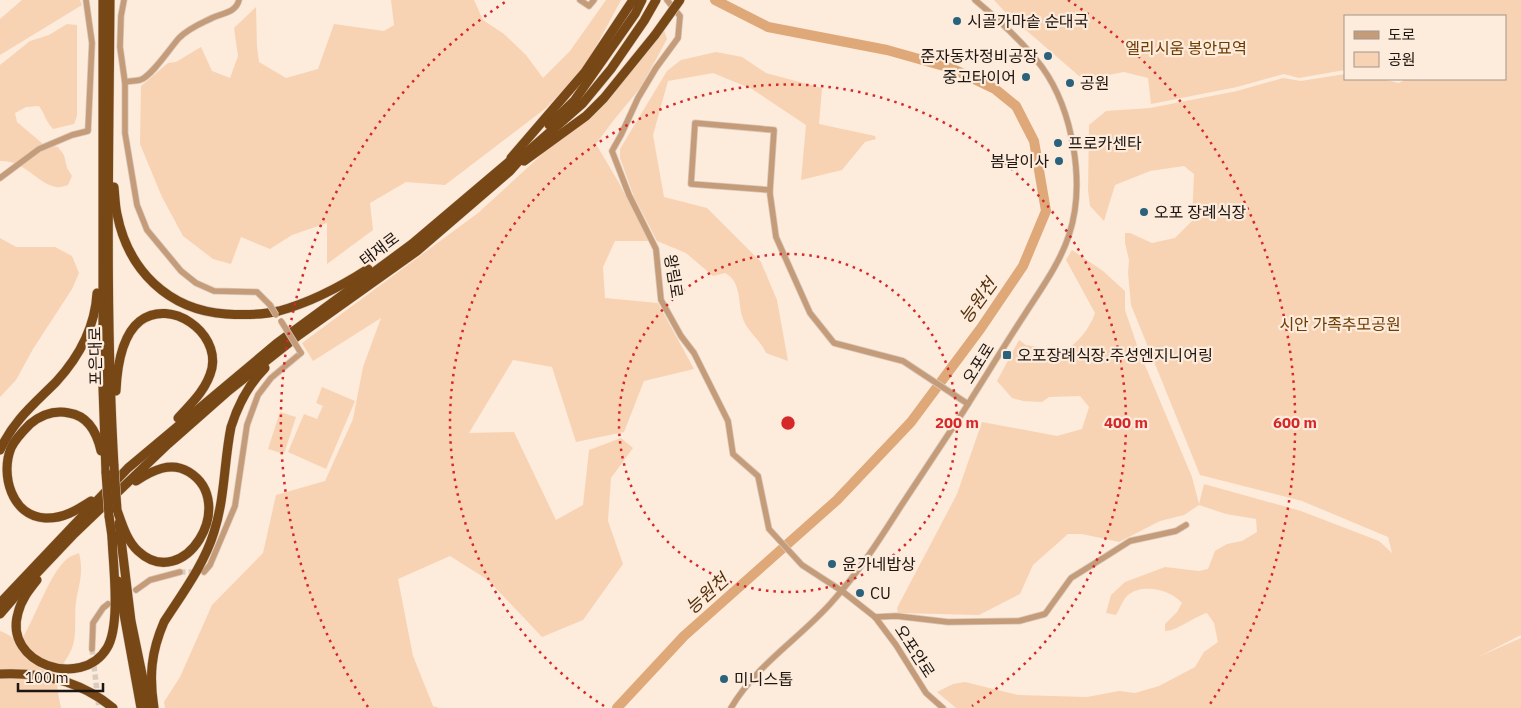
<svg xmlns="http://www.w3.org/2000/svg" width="1521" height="708" viewBox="0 0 1521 708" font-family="'IBM Plex Sans','Noto Sans KR',sans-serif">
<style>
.green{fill:#f8d3b3}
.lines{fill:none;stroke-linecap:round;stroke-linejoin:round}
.river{stroke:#dfa879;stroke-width:10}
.minor-tunnel{stroke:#dbcbbe;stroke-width:5.5;stroke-dasharray:5.5 3;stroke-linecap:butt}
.minor-casing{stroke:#d9c9bc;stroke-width:7}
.highway-casing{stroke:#d9c9bc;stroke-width:10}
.minor{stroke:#c59c7a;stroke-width:5.5}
.highway{stroke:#774716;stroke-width:9}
.minor-bridge-casing{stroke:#d9c9bc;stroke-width:7;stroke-linecap:butt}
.highway-bridge-casing{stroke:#d9c9bc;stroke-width:10;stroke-linecap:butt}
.minor-bridge{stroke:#c59c7a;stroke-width:5.5}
.highway-bridge{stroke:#774716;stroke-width:9}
.ring{fill:none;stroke:#d62828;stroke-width:2.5;stroke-dasharray:2.5 5}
.poi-dot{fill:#2a617c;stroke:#fdebdc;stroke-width:2}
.labels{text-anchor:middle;stroke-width:4.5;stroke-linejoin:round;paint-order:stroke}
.poi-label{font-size:16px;fill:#1d1611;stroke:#fdebdc;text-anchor:start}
.park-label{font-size:16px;fill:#6e3c00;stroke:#fdebdc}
.street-label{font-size:16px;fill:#1d1611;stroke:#fdebdc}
.water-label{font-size:18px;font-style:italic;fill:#55310c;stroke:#fdebdc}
.centre{fill:#d62828;stroke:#fdebdc;stroke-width:2.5}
.ring-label{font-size:15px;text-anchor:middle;font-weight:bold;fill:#d62828;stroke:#fdebdc;stroke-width:4.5;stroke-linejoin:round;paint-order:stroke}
</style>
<rect width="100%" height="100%" fill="#fdebdc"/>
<g class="green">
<path d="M22 0H80L82 5 0 55V19Z"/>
<path d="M391 0H474L483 20 504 34 526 55 543 78 570 51 606 0H621L584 69 546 108 445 185 406 182 370 203 373 230 327 264V223L292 235 270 249 241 237 231 264 213 259 183 236 162 197 140 144 141 86 168 63 176 62 201 47 212 71 230 78 238 56 234 28 256 7 257 47 259 62 286 78 318 69 334 24 384 31 394 25Z"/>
<path d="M994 0H1521V635L1480 656 1521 638V708H956L937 692 953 684 965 682 1018 695 1087 697 1119 691 1135 693 1159 686 1195 667 1204 652 1218 642 1214 623 1207 613C1193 617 1177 631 1165 631V624L1177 612 1182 603C1171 590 1143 583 1128 595 1123 599 1120 609 1116 615L1106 613 1111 595 1125 582 1165 567 1199 571 1208 569 1215 551 1227 544 1242 541 1257 532 1256 519 1226 514 1199 505 1184 515 1160 521 1119 542 1082 534H1068L1033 565 1020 594 979 615 898 613 897 608 957 494 982 422 1057 436 1082 429 1089 407 1080 396 1049 397 1042 402 1023 401 1012 398 997 381 1019 340 1026 345 1064 352C1078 342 1089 330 1095 313L1066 260 1072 250 1103 271 1125 291V310L1139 351 1192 477 1199 504 1204 484 1301 511 1379 541 1392 553 1388 537 1302 501 1200 475 1131 305 1128 273 1129 260 1125 243V233H1130L1152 243 1175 238 1192 221 1194 174 1184 166 1150 171 1115 185 1104 221 1090 206 1088 190 1089 125 1106 111 1150 108 1237 91 1283 78 1301 81 1345 74V79H1382L1399 83 1406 79H1505V16H1345V70L1299 78 1284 74 1237 87 1151 104 1148 78 1124 72 1088 79 1079 76 1004 11Z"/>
<path d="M67 24 77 25V116L74 124 53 129C46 122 45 114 39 106L26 107 15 113 17 122 43 144 58 147 64 155 67 168 72 176 68 185C64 186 60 188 56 187 36 183 25 160 0 161V65L30 41 49 35Z"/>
<path d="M664 30 667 39 641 87 613 121 596 144 619 183 649 241H615L603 267 605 298 658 303 694 369 644 381 624 432 576 442 552 367 513 360 469 433 514 432 556 520 583 505 589 450 621 438 633 448 611 478 608 521 623 564 583 620 542 637 488 580 450 556 398 579 413 656 433 706 439 708H165L164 702 180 677 212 605 263 553 276 495 325 481 353 419 363 367 381 318 313 361 302 343 478 213 562 136Z"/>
<path d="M716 52 742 57 766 73 822 88 819 124 875 136 876 139 865 142 842 170 801 180 806 125 752 89 713 73 668 81 653 135 664 197 707 208 761 262 777 300 788 361 766 353C760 339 746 331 742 316 738 301 741 281 725 273L713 276 686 253 657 241 634 197 620 158V149L667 71 681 60Z"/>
<path d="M0 238 16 247H55L72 256 79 273 72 289 33 349 16 380 0 397Z"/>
<path d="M322 387 355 401 326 469 288 452 304 414 317 419 323 406 316 403Z"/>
<path d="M280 412 296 417 284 454 268 449Z"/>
<path d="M79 553C84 573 79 583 76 602 74 617 77 631 73 645 70 656 62 663 59 673 55 684 59 697 61 708H0V631L5 633 20 642C35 620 49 573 68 558 71 556 76 554 79 553Z"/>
</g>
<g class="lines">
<path class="river" d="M617 708 684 636 837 500 911 422 981 328 1023 266 1046 211 1034 141 1016 106 995 89 951 68 887 50 768 27 715 0"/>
<g class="minor-tunnel">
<path d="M180 572H198"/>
<path d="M92 649 99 708"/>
</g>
<g class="minor-casing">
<g id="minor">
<path d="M124 0 121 16 120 47 125 83V133L137 205 147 230 181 271 196 283 214 291 257 292 270 305"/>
<path d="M580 0 589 6 594 0"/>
<path d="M667 0 680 16 678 38 656 68 638 98 621 135 612 151 629 195 656 249 661 300 681 336 694 353 728 421 733 454 758 476 769 529 802 565 842 591 875 617 896 645 926 693 943 708"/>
<path d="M125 82C129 81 135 81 140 80 152 76 170 48 179 38 189 28 200 24 212 18 222 13 236 13 239 0"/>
<path d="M0 178 39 149 72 135 88 131 92 43 86 0"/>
<path d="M770 190 691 184 695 123 774 130 770 190V194L776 237 810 313 834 343 903 361 968 404"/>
<path d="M204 572 210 565 235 506 247 425 258 395 271 378 301 353"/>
<path d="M136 590 150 580 180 572"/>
<path d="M875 617 896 616 948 622 1019 621 1045 614 1071 578 1108 555 1130 541 1176 531 1186 525"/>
<path d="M92 649 93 623 103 608 108 604"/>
<path d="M731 708C756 665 799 639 831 603 858 573 878 542 899 509 920 477 942 444 963 412 984 379 1004 346 1025 314 1041 289 1060 263 1069 235 1086 184 1073 110 1042 67 1023 42 999 20 975 0"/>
</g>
</g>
<g class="highway-casing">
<g id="highway">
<path d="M103 0V388L106 473"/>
<path d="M110 0C109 155 105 311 114 466"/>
<path d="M549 125 574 101 635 14 642 0"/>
<path d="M511 158 585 72 633 0"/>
<path d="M524 161 586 116 604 98 655 35"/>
<path d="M114 187C115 196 115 205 117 214 128 270 168 310 226 314 243 315 262 315 279 311 312 302 340 287 368 269"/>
<path d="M116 391C117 369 121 336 140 321 171 298 219 332 212 368 207 389 192 403 178 418"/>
<path d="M0 450C14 420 33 405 56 382 79 357 95 327 97 293"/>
<path d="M91 501C77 510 63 519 45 518 12 516 0 475 11 448 15 439 23 431 30 424 41 415 55 410 69 413 89 416 97 433 101 451"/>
<path d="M117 510C122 524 127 541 138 551 184 594 239 503 189 472 171 461 153 470 136 481"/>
<path d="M109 516 113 543"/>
<path d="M119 523 131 621 149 708"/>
<path d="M37 580C29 590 21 600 18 613 3 664 82 690 107 648 121 625 113 565 112 537"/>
<path d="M118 581 141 708"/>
<path d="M0 603 128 468 276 344 412 244 517 155"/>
<path d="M0 614 19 592 74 534 168 444 227 392 299 335 417 251 510 171 525 154 583 103 611 69 644 21 656 0"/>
<path d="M0 674C42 672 81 681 113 708"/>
<path d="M154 708C149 676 151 652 164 622 182 594 204 565 214 532 225 498 224 461 231 427 238 405 249 384 265 368"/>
</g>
</g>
<use href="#minor" class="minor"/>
<use href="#highway" class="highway"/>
<g class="minor-bridge-casing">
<g id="minor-bridge">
<path d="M270 305 276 315"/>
<path d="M281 321 301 353"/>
</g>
</g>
<g class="highway-bridge-casing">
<g id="highway-bridge">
<path d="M655 35 680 0"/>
<path d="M114 466 117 510"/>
<path d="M106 473 109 516"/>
</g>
</g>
<use href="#minor-bridge" class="minor-bridge"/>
<use href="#highway-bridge" class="highway-bridge"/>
</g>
<g class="ring">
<circle cx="788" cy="423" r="169"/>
<path d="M604 706A338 338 0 1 1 972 706"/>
<path d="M368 707A507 507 0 0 1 508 0M1068 0A507 507 0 0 1 1208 707"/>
</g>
<g class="poi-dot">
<circle cx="957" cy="21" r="5"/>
<circle cx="1048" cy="56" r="5"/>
<circle cx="1026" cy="77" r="5"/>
<circle cx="1070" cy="83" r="5"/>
<circle cx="1058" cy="143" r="5"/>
<circle cx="1059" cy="161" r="5"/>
<circle cx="1144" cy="212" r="5"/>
<rect x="1002" y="350" width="10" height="10" rx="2.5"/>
<circle cx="832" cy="564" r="5"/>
<circle cx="860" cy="593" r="5"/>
<circle cx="724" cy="679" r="5"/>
</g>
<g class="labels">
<g class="poi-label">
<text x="967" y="27">시골가마솥 순대국</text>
<text x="1038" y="62" text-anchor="end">준자동차정비공장</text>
<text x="1016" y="83" text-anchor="end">중고타이어</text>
<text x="1080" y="89">공원</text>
<text x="1068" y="149">프로카센타</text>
<text x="1049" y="167" text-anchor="end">봄날이사</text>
<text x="1154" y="218">오포 장례식장</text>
<text x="1017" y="361">오포장례식장.주성엔지니어링</text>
<text x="842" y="570">윤가네밥상</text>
<text x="870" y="599">CU</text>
<text x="734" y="685">미니스톱</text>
</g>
<g class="park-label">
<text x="1186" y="54">엘리시움 봉안묘역</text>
<text x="1340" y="330">시안 가족추모공원</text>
</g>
<g class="street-label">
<text transform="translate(379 249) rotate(-37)" y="6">태재로</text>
<text transform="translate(674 276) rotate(81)" y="6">왕림로</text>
<text transform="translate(95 356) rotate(-91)" y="6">포은대로</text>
<text transform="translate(978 363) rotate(-58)" y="6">오포로</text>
<text transform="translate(915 651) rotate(57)" y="6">오포안로</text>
</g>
<g class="water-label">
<text transform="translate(978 301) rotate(-54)" y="6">능원천</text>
<text transform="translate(707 594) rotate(-42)" y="6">능원천</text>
</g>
</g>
<circle cx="788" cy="423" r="8" class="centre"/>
<g class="ring-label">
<text x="957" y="428">200 m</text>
<text x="1126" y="428">400 m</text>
<text x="1295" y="428">600 m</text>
</g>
<rect x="1344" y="15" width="162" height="65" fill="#fdebdc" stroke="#a3968b"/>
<rect x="1354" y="31" width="25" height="8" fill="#c59c7a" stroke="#a3968b"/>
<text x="1388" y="40" font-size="15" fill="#1d1611">도로</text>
<rect x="1354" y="52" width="25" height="15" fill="#f8d3b3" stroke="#a3968b"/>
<text x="1388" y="65" font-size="15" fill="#1d1611">공원</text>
<path d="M18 683v8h85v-8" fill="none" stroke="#1d1611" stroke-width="2.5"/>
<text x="25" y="683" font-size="15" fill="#1d1611" stroke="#fdebdc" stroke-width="4" paint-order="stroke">100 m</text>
</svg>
